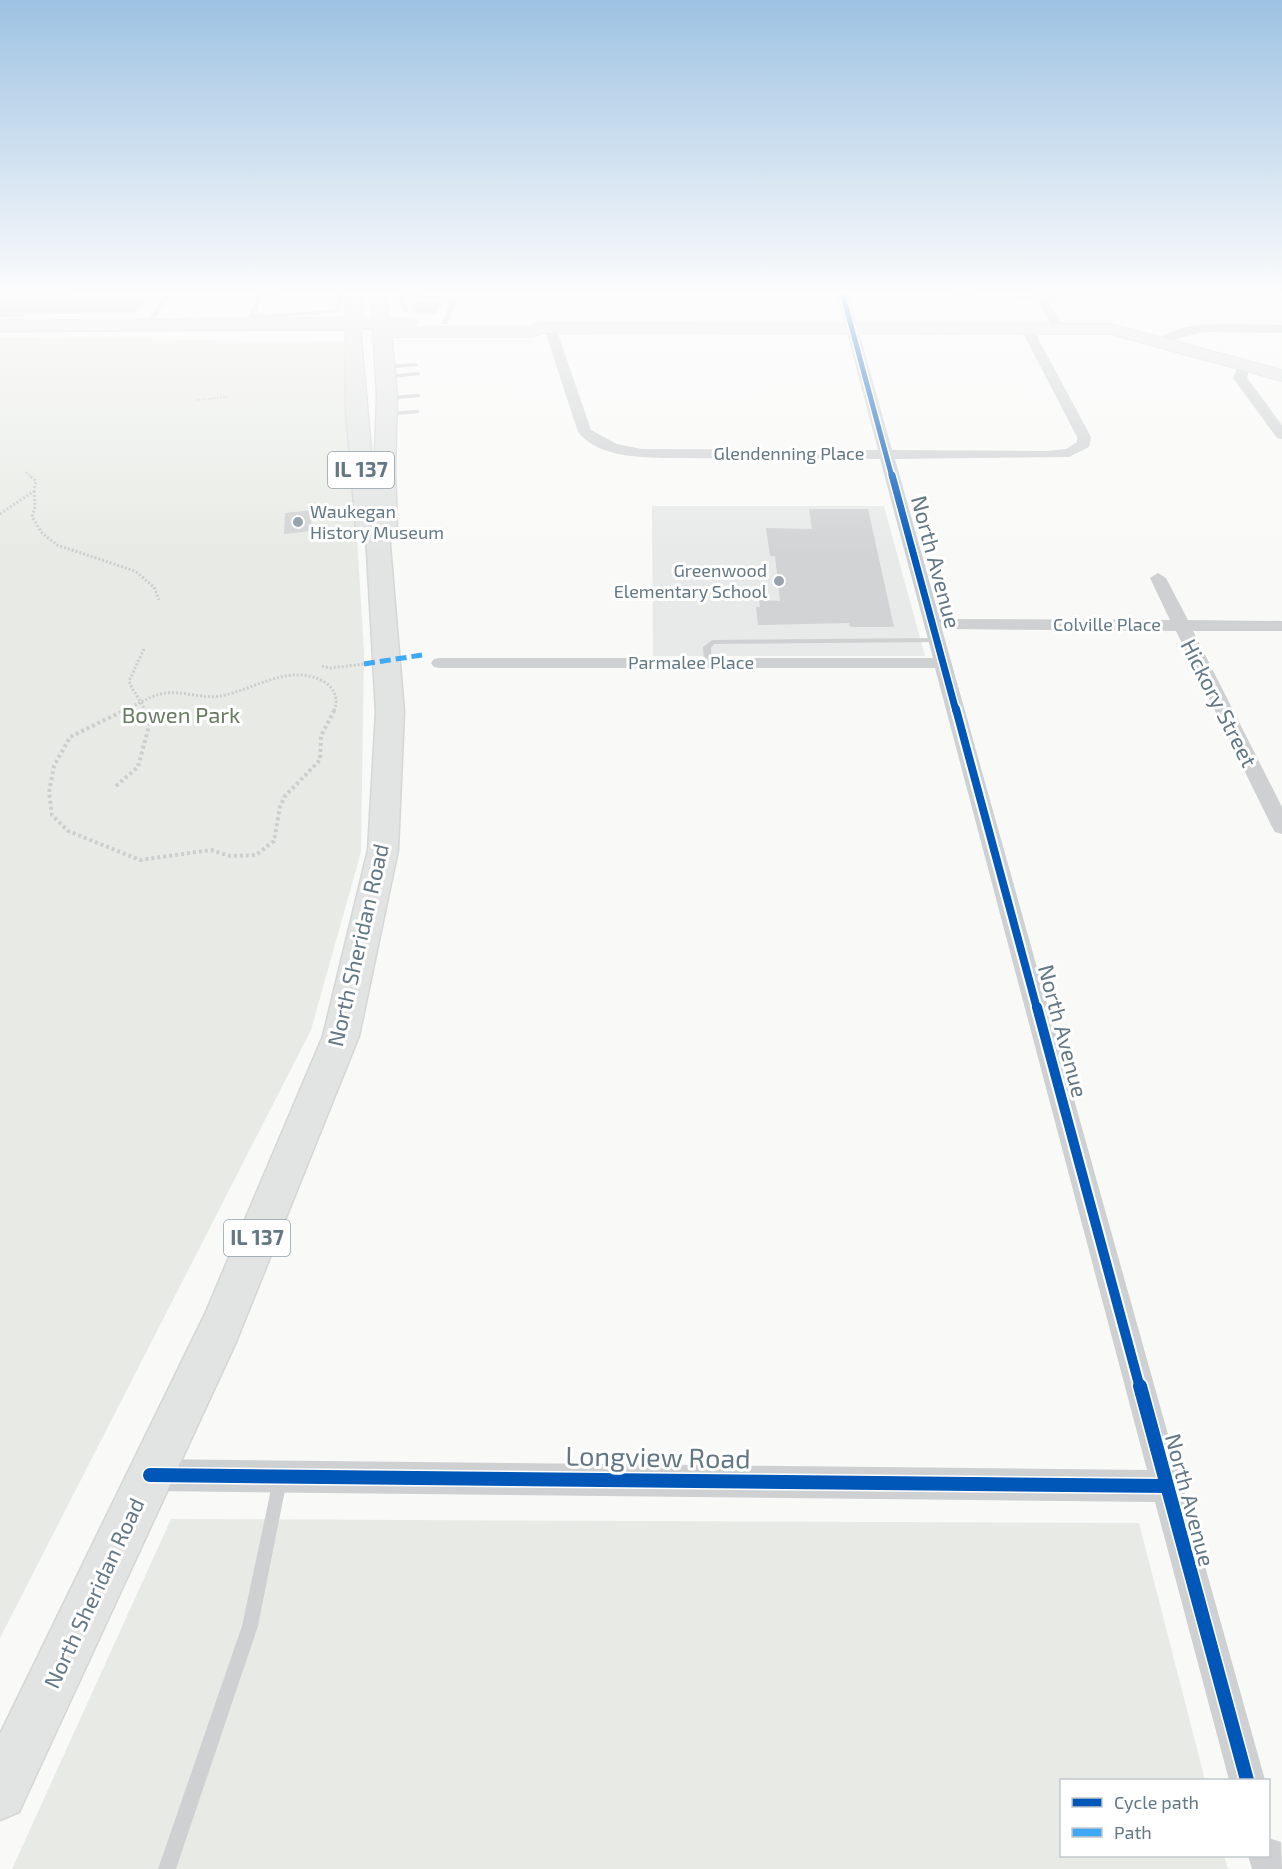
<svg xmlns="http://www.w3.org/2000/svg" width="1282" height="1869" viewBox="0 0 1282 1869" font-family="'Exo 2',sans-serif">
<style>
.built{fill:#e8e9e9}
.green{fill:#e8ebe5}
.building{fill:#d1d3d4}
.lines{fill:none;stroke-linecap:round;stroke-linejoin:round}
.secondary-casing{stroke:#d5d6d6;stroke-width:2}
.primary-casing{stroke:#d5d6d6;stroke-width:3}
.path-far2{stroke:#cccece;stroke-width:2;stroke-dasharray:1.5 1.5;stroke-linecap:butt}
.path-far1{stroke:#cccece;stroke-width:3;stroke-dasharray:2 2;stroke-linecap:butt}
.path{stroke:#cccece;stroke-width:4;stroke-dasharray:3 3;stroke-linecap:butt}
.lane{fill:#ced0d1;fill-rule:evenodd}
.street{fill:#ced0d1;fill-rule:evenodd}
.secondary{fill:#e2e3e3;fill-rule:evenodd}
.primary{fill:#e2e3e3;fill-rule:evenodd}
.quiet{stroke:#3fa9f5;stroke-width:5;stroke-dasharray:11 5;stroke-linecap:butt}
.cycleway-far4-casing{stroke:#fff;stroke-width:8}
.cycleway-far3-casing{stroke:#fff;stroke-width:10}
.cycleway-far2-casing{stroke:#fff;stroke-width:12}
.cycleway-far1-casing{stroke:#fff;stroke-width:14}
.cycleway-casing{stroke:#fff;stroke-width:17}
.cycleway-far4{stroke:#0057b8;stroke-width:5}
.cycleway-far3{stroke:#0057b8;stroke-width:7}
.cycleway-far2{stroke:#0057b8;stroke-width:8}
.cycleway-far1{stroke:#0057b8;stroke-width:10}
.cycleway{stroke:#0057b8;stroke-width:14}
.poi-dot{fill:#98a4ad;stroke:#fff;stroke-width:2}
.labels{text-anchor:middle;stroke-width:6;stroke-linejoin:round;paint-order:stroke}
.far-street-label{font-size:18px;fill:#637784;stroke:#fff}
.far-poi-label{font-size:18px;fill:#637784;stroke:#fff;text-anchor:start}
.shield{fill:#fff;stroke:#92a0a9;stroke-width:1.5}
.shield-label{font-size:21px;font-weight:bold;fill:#637784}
.street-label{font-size:22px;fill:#637784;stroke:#fff}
.park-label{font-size:22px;fill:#687b62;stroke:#fff}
.near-street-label{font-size:27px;fill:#637784;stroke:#fff}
</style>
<rect width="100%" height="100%" fill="#f9f9f8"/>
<path class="built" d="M652 506H884L925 656H653Z"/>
<g class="green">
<path d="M0 337 345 342 364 651 361 852 311 1030 0 1638Z"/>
<path d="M171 1519 1139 1523 1205 1780H1062V1856H1224L1228 1869H12Z"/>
</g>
<g class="building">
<path d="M0 292H75L70 298H146L134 314H25L22 317H0Z"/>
<path d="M414 301 443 302 435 314 409 313 412 311 410 307Z"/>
<path d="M809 509H868L894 627H850L849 623 758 625 756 607H760L759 600 780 601 775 556H770L766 528 812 529Z"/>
<path d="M312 510 311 531 284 534 285 513Z"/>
</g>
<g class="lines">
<g class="secondary-casing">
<g id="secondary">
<path d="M346 292H362V331L359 335H347L344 331Z"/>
<path d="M370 292H386L389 318 415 319 417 323 414 327H529L541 323 1111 324 1282 370V381L1110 334 543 333 531 337H381L375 336 372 332 379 327 373 323Z"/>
</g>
</g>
<g class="primary-casing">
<path id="primary" d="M381 318 387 319 390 323 397 396 395 470 397 526 389 533 404 712 398 850 359 1036 236 1342 19 1812 0 1820V1734L205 1314 323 1036 368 850 376 712 366 535 359 533 356 528 346 411V329L0 331V321ZM360 328H373L377 396 374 483Z"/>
</g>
<g class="path-far2">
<path d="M196 400 229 397"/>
<path d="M26 472 31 477"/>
</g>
<g class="path-far1">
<path d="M34 491 35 506 32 517 42 533 57 545 135 571 154 587 159 600"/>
<path d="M0 514 34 491 36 481 29 475"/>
<path d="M144 649 129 681C133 693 141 699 145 711"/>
<path d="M322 666 330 668 364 664"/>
<path d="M124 711C138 704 149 696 166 693 184 691 202 699 220 696 255 690 291 661 326 683 336 690 338 700 334 711"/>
</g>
<g class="path">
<path d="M127 709 70 737 54 766 49 792 52 815 68 831 140 860 211 850 230 856 256 855 274 841 280 807 285 796 320 760 321 736 335 709"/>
<path d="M116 786 138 767 150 722 145 709"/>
</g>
<g class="lane">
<path d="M259 292H345L339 312 254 319 251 324H247L248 317ZM339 294 335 310 255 315 263 295Z"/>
<path d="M398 292H402L403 294 454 297 457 299 448 323 445 325 442 323 451 300 404 298 407 308 410 310 405 312 402 310Z"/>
<path d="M953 295 1042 296 1045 298 1042 300 951 298Z"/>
<path d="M164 296 169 297 150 326H146L145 325Z"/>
<path d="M415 363 418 365 417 366 385 369 382 367 385 365Z"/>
<path d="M418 372 420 373V375L385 379 382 377 385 375Z"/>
<path d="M418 394 420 395V397L387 400 384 398 387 396Z"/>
<path d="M417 410 419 411V413L387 416 384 414 387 412Z"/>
<path d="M937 638 941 640 940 642 714 644 711 648 712 663 708 666 704 663 703 647 712 640Z"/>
<path d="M280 1473 285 1475 287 1480 258 1626 176 1869H158L242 1626 273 1480 275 1475Z"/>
</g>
<g class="street">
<path d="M836 292H848L892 450 1045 451 1066 449 1077 442V437L1021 329 1027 325 1033 329 1091 437 1089 447 1069 457 895 459 940 619 1170 620 1150 578 1158 573 1166 578 1188 620 1282 621V631H1193L1282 807V834L1275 832 1272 827 1176 631 942 629 1265 1780H1229L1155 1502 150 1491 139 1486 134 1475 139 1464 150 1459 1147 1470 935 668H440L434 667 431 663 434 659 440 658H933L880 459 663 458C635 457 597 456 578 432L544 328 550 324 556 328 591 430 617 444 642 449 878 450Z"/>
<path d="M1033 292H1043L1045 295H1282V301H1049L1065 329 1059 333 1053 329Z"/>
<path d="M1236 324 1282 325V333L1204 332 1179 338 1162 346 1156 342C1174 323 1211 324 1236 324Z"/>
<path d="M1244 361 1250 365 1247 378 1282 425V439L1277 438 1233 378 1238 365Z"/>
<path d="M1268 1838 1281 1842 1282 1869H1252L1248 1856H1268Z"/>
</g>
<use href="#secondary" class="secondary"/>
<use href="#primary" class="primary"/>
<path class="quiet" d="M364 664 422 655"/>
<g class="cycleway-far4-casing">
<path id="cycleway-far4" d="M842 292 892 477"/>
</g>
<g class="cycleway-far3-casing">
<path id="cycleway-far3" d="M892 475 956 711"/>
</g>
<g class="cycleway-far2-casing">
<path id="cycleway-far2" d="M956 709 1037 1009"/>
</g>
<g class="cycleway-far1-casing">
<path id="cycleway-far1" d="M1037 1007 1140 1388"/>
</g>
<g class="cycleway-casing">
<g id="cycleway">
<path d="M1140 1386 1247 1780"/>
<path d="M150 1475 1166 1486"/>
</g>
</g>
<use href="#cycleway-far4" class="cycleway-far4"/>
<use href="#cycleway-far3" class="cycleway-far3"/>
<use href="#cycleway-far2" class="cycleway-far2"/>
<use href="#cycleway-far1" class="cycleway-far1"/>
<use href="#cycleway" class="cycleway"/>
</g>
<linearGradient id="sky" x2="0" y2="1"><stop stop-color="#9dc2e2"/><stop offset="0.53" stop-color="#fcfcfc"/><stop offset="1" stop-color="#fcfcfc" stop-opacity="0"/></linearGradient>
<rect width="1282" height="553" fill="url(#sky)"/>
<g class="poi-dot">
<circle cx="298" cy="522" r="6"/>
<circle cx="779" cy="581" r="6"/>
</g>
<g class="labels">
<g class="far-street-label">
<text x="789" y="460">Glendenning Place</text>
<text x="1107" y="631">Colville Place</text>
<text x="691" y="669">Parmalee Place</text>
</g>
<g class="far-poi-label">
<text x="310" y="518">Waukegan<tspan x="310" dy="21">History Museum</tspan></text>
<text x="767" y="577" text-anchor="end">Greenwood<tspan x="767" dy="21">Elementary School</tspan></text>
</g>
<g class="shield">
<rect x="328" y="452" width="66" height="36" rx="4.5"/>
<rect x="224" y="1220" width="66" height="36" rx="4.5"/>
</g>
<g class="shield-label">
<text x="361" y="477">IL 137</text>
<text x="257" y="1245">IL 137</text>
</g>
<g class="street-label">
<text transform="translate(936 562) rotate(75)" y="8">North Avenue</text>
<text transform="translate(1219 703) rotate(63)" y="8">Hickory Street</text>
<text transform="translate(358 945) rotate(-77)" y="8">North Sheridan Road</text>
<text transform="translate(1063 1031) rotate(75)" y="8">North Avenue</text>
<text transform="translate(1190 1500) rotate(75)" y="8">North Avenue</text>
<text transform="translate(94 1593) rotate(-65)" y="8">North Sheridan Road</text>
</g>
<g class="park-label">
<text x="181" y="723">Bowen Park</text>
</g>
<g class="near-street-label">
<text transform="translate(658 1458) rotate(1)" y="9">Longview Road</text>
</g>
</g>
<rect x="1060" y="1779" width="210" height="78" fill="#ffffff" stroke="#c1c9ce" stroke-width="1.5"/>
<rect x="1072" y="1798" width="30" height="9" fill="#0057b8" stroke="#c1c9ce" stroke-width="1.5"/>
<text x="1114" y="1809" font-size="18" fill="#637784">Cycle path</text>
<rect x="1072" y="1828" width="30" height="9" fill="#3fa9f5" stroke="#c1c9ce" stroke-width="1.5"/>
<text x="1114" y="1839" font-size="18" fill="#637784">Path</text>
</svg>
